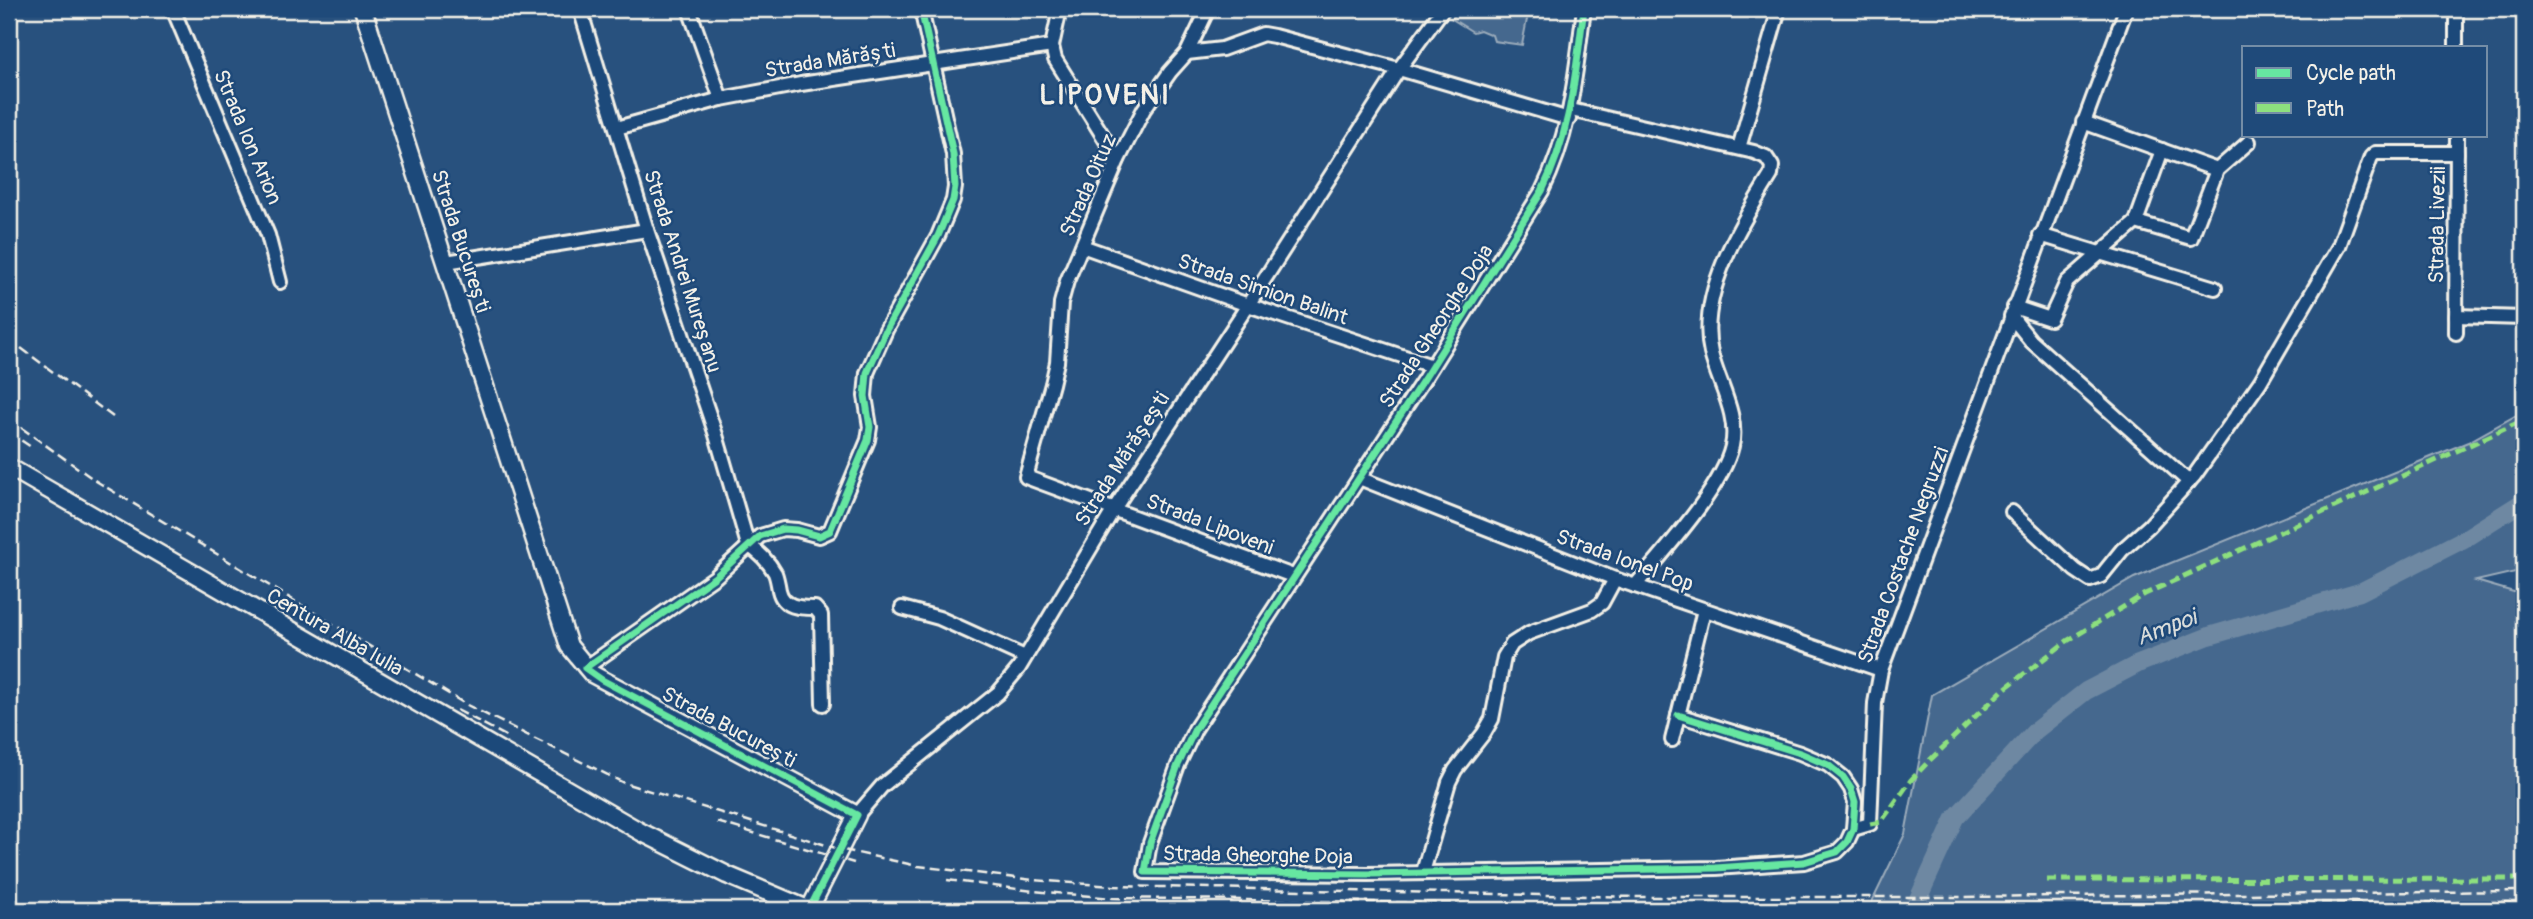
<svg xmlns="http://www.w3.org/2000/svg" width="2533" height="919" viewBox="0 0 2533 919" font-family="Pangolin,sans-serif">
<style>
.green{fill:#45688e;stroke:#9cacbb;stroke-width:2}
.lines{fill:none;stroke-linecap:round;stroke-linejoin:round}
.river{stroke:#6e88a2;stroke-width:18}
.minor-casing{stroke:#f4f1e8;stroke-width:18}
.major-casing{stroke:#f4f1e8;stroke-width:21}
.minor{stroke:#1f4a7a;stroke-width:12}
.major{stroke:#1f4a7a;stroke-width:16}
.rail{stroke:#f4f1e8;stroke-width:2.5;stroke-dasharray:10 5;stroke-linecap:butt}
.quiet{stroke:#8de07e;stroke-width:5;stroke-dasharray:10 5;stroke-linecap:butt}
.cycleway-casing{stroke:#1f4a7a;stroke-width:11}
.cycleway{stroke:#66e7a1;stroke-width:7}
.labels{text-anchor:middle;stroke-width:5;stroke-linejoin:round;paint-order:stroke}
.street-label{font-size:21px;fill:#f4f1e8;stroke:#1f4a7a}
.water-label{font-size:23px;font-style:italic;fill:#d9dcda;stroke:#1f4a7a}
.district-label{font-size:28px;font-weight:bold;letter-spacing:2px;fill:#f4f1e8;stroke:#1f4a7a}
</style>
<rect width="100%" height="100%" fill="#28517e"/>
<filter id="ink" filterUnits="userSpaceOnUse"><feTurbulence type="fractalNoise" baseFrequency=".0143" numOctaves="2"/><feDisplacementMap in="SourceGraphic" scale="14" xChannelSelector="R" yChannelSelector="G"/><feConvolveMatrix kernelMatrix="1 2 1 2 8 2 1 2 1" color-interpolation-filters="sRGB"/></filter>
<g filter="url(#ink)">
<g class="green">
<path d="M1460 9H1529L1522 45 1494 41 1492 35 1480 30 1473 32 1452 19Z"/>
<path d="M2524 411V570L2476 581 2524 595V910H1868L1905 834 1932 695 2134 578 2468 442Z"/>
</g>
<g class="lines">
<path class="river" d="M1913 910 1955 818 2035 731 2086 691 2138 664 2209 636 2360 592 2464 539 2524 501"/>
<g class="minor-casing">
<g id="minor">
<path d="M173 9 268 235 280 282"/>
<path d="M580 9 647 230 716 435 748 545C758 551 769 562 775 573 777 578 778 584 779 590 783 608 800 608 815 608L821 615 823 704"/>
<path d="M689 9 721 99"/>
<path d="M1060 9 1052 46 1055 59 1118 160"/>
<path d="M1208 9 1187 53 1170 72 1144 109 1118 160 1067 281 1061 303 1057 362 1052 384 1026 477 1293 576"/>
<path d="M1584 9C1575 74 1572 130 1542 191L1424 379 1195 729 1178 765 1150 843 1145 872 1368 874 1716 868 1804 862 1837 852 1847 842 1853 829 1855 802 1851 789 1843 777 1828 765 1800 753 1678 715"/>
<path d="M2456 9V47"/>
<path d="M1187 53 1222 49 1263 34 1274 36 1399 69 1569 119"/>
<path d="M1571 110 1754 152 1766 157 1772 166 1771 175C1741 223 1697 295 1711 353 1718 383 1739 415 1732 446 1722 489 1663 552 1635 586"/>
<path d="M2083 122 2217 170"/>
<path d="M617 128 721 99 801 84 1052 46"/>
<path d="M1739 148 1779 9"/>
<path d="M2136 222 2162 150"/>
<path d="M2040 235 2215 288"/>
<path d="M1082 246 1248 305 1432 366"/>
<path d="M446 262 647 230"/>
<path d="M2014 307 2050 319 2067 282 2136 222 2191 238 2217 170 2249 142"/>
<path d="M2011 316 2031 341 2189 482"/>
<path d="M2456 316 2524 318"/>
<path d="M2456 333 2457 135"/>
<path d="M1359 478 1615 579 1881 670"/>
<path d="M2012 512 2075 570 2090 580 2101 576 2122 550 2149 526 2194 476 2260 382 2339 246 2371 157 2375 153H2457"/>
<path d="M902 608 939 618 1025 657"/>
<path d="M585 668 715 577 760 536 783 529 797 530 819 536 830 531 868 440 870 427 865 396 867 373 886 330 938 236 953 200 955 187 953 154 921 9"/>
<path d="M1672 740 1704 610"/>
<path d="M857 815 882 786 998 693 1019 668 1114 509 1248 305 1399 69 1443 9"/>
<path d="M1853 829 1870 824 1875 703 1881 670 2126 9"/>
<path d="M1423 872 1449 782 1455 770 1484 733 1492 719 1504 657 1512 644 1529 633 1592 610 1602 603 1615 579"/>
</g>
</g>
<g class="major-casing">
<g id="major">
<path d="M363 9 569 646 592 674 857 815 811 906"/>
<path d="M9 467 641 832 727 875 803 907"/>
</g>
</g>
<use href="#minor" class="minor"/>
<use href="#major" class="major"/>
<g class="rail">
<path d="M9 339 113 417"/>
<path d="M9 419 96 481 467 705 624 783 839 849 918 866 1033 880 1113 886 1637 897H1960L2524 891"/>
<path d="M9 432 31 447"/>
<path d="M457 710 506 736"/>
<path d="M717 822 854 863"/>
<path d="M947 880 1033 891 1113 898 1492 904"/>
<path d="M2276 903 2524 902"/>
<path d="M1775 906H2041"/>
</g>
<g class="quiet">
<path d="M1870 824 1881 822 1911 780 1930 760 2003 690 2067 641 2145 594 2524 420"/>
<path d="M2047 880 2524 879"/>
</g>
<g class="cycleway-casing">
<g id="cycleway">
<path d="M1584 9C1575 74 1572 130 1542 191L1424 379 1195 729 1178 765 1150 843 1145 872 1368 874 1716 868 1804 862 1837 852 1847 842 1853 829 1855 802 1851 789 1843 777 1828 765 1800 753 1678 715"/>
<path d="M811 906 857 815 602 680 585 668 715 577 760 536 783 529 797 530 819 536 830 531 868 440 870 427 865 396 867 373 886 330 938 236 953 200 955 187 953 154 921 9"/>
</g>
</g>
<use href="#cycleway" class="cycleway"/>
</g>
</g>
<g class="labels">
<g class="street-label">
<text transform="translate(830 60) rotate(-9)" y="7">Strada Mărăști</text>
<text transform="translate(248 137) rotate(67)" y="7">Strada Ion Arion</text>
<text transform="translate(1088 185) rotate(-66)" y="7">Strada Oituz</text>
<text transform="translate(2437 225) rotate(-89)" y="7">Strada Livezii</text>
<text transform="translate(461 241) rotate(72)" y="7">Strada București</text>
<text transform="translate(683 271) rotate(72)" y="7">Strada Andrei Mureșanu</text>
<text transform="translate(1263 289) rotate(19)" y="7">Strada Simion Balint</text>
<text transform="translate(1436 326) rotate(-57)" y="7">Strada Gheorghe Doja</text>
<text transform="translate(1122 459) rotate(-57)" y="7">Strada Mărășești</text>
<text transform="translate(1210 524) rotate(21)" y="7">Strada Lipoveni</text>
<text transform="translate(1903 555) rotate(-70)" y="7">Strada Costache Negruzzi</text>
<text transform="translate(1625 560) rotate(20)" y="7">Strada Ionel Pop</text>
<text transform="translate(335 632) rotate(30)" y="7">Centura Alba Iulia</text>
<text transform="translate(729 727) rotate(28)" y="7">Strada București</text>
<text transform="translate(1258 855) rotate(1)" y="7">Strada Gheorghe Doja</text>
</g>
<g class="water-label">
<text transform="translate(2166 627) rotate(-21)" y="8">Ampoi</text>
</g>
<g class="district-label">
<text x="1105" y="104">LIPOVENI</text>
</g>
</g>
<rect width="2533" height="919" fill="none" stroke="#1f4a7a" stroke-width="35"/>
<rect x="18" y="18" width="2498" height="884" fill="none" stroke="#f4f1e8" stroke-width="2.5" filter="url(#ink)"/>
<rect x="2242" y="46" width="245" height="91" fill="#1f4a7a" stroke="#748da6" stroke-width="2"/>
<rect x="2256" y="68" width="35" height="10" fill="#66e7a1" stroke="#748da6" stroke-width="2"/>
<text x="2306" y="80" font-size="21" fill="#f4f1e8">Cycle path</text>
<rect x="2256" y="103" width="35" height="10" fill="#8de07e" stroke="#748da6" stroke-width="2"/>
<text x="2306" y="116" font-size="21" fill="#f4f1e8">Path</text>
</svg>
